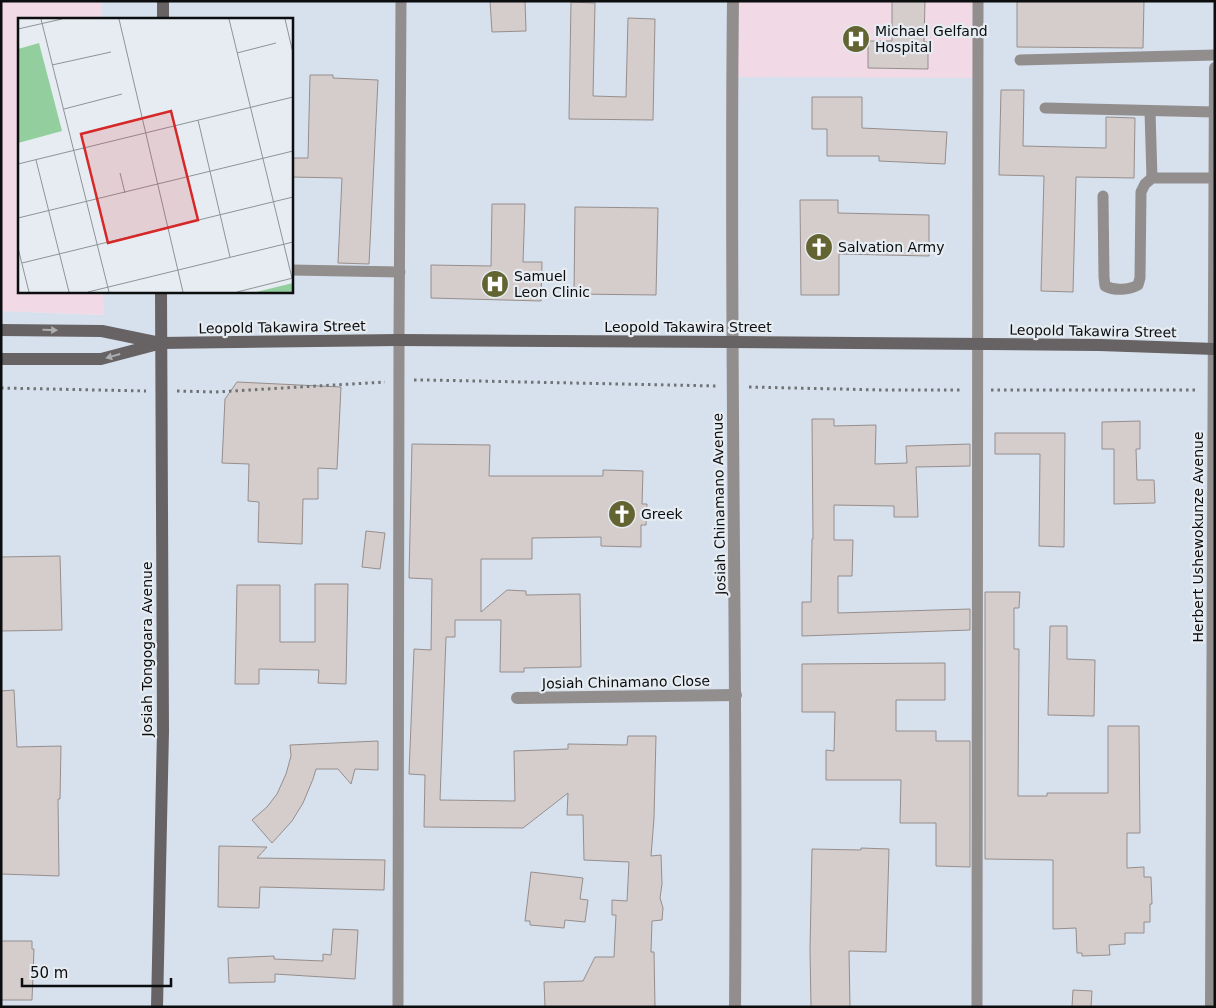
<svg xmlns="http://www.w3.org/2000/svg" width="1216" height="1008" viewBox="0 0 1216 1008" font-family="'DejaVu Sans',sans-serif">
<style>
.built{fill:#d6e1ed}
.medical{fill:#f1dae5}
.building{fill:#d5cdcc;stroke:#968e8d}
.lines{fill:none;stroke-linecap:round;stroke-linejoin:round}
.path{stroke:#6f7376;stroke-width:3;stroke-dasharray:2.5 4;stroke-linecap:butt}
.service{stroke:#928e8e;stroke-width:11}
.minor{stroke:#928e8e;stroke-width:12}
.secondary{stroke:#676263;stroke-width:12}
.oneway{fill:#adaeb1}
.labels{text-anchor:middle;stroke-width:4.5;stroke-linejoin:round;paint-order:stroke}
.poi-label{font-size:14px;fill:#0b0d0f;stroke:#e6ecf1;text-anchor:start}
.street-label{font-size:14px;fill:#0b0d0f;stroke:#e6ecf1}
.inset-road{fill:none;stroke:#8e9397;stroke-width:1}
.view{fill:#d62828;fill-opacity:0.15;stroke:#d62828;stroke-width:2.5}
.inset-edge{fill:none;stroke:#0b0d0f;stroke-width:2.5}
</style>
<rect width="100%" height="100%" fill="#e6ecf1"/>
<path class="built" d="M102 1H1215V1007H1V311L103 315V291H291V19H102Z"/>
<g class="medical">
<path d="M1 1H102V19H19V291H103L104 315 1 311Z"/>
<path d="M733 1H978V78L733 77Z"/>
</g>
<g class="building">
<path d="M490 1H525L526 31 492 32Z"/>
<path d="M892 1H925L924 42H928V69L868 68V41H892Z"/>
<path d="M1017 1H1144L1143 48 1017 47Z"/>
<path d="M571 2 595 3 593 96 626 97 628 18 655 19 653 120 569 119Z"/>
<path d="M310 75H333V78L378 80 369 264 338 263 342 178 291 177V158H308Z"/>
<path d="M1001 90H1024L1023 146 1106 148V117L1135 118 1134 178 1076 177 1073 292 1041 291 1044 176 999 175Z"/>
<path d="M812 97H862V128L947 132 945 164 879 161V156H827V129H812Z"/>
<path d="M800 200H838V213L929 215V256L839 254V295H801Z"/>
<path d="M492 204H525L523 262H542L541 301 431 298V265L491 266Z"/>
<path d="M575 207 658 208 656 295 574 294Z"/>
<path d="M237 382 341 387 337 469 318 468V499H303L302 544 258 542 259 502 248 501 249 464 222 463 225 399Z"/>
<path d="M812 419H834V426L876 425 875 464 907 463 906 446 970 444V466L916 467 918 517H894V506L834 505V540H853L852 576H838V613L970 609V630L802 636V602H811L812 539H813Z"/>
<path d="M1140 421V449H1136L1137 480H1154L1155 503 1114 504V449H1102V422Z"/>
<path d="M995 433H1065L1064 547 1039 546 1040 454H995Z"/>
<path d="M412 444 490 445 489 476H603V470L643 471 642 504H647L646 525H641V547L601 546V537L532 538V559H481V612L507 590 526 591V595L580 594 581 667 524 668V672H500L501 620H455V637H446L440 800 515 801 514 751 568 749V744L627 745 628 736H656L654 818 651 856 661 855 662 884 660 898 663 908 662 920 652 921 651 952H654L655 1007H545L544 982 583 981 595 957H614L616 915H612V900L627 901 629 862 584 860 583 815H567L568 793 523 828 424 827 425 775 409 774 414 649 431 650 432 579 409 578Z"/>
<path d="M366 531 385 533 380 569 362 567Z"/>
<path d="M60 556 62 630 1 631V557Z"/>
<path d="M315 584H348L346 684 318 683 319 670 259 669V684H235L237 585H280V642H315Z"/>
<path d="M985 592H1020L1019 608H1014V649H1019L1018 796H1047V793H1108V726H1139L1140 833H1127V868L1144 867V877H1151L1152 904H1150V922H1144V933H1125V944L1109 945 1110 955 1082 956V953H1077L1076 928 1053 929V860L985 859Z"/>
<path d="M1050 626H1067V659L1095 660 1094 716 1048 715Z"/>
<path d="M945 663V700H896V731H936V741H970V867L936 866V823H900L901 780H826V750L834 751 835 712H802V664Z"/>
<path d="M14 690 17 747 61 746 60 799H58L59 876 1 874V691Z"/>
<path d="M378 741V770L355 769 351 784 338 769H316L313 779 303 803 292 821 272 843 252 820 267 807 277 794 286 774 291 756 290 745Z"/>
<path d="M219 846 267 847 257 858 385 860 384 890 260 887 259 908 218 907Z"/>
<path d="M861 848 889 849 886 952 849 951 850 1007H811L810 950 812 849 861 850Z"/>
<path d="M531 872 583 878 580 899 588 900 585 922 565 920 564 928 530 925V921H525Z"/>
<path d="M333 929 358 930 355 979 275 974V982L229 983 228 958 274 956V959L323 961V954L331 955Z"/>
<path d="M1 941H32V949H34L32 1000H1Z"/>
<path d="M1073 990 1092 991 1091 1007H1072Z"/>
</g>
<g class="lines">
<g class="path">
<path d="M414 380H427L718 386"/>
<path d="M749 387 881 390H963"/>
<path d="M1 388 146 391"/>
<path d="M991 390H1198"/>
<path d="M177 391 215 392 385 382"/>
</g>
<g class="service">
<path d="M1020 60 1215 55"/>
<path d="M1045 108 1214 112"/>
<path d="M1150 111 1152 178"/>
<path d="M1103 196 1104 277 1105 286C1115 291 1129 290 1138 285L1140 278 1141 192 1145 184 1152 178H1214"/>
<path d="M291 270 400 272"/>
<path d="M398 1007 399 340 401 1"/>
<path d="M977 1007 978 1"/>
</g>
<g class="minor">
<path d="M733 1C729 336 738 672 735 1007"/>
<path d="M517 698 736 695"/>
<path d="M1211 1007 1215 68"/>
</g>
<g class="secondary">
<path d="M163 19V1"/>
<path d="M1 330 102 331 160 343 399 340 732 342 1099 345 1215 349"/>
<path d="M1 359H101L158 344"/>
<path d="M157 1007 163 731 161 291"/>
</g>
</g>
<defs><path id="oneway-solid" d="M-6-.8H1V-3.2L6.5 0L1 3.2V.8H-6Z" transform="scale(1.25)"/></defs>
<g class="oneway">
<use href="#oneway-solid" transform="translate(50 330) rotate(1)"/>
<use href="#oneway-solid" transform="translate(113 356) rotate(164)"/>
</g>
<defs>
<g id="hospital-disc" transform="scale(1.4375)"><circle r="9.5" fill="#636431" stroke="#e6ecf1"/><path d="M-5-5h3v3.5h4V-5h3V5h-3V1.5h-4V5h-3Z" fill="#fff"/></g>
<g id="church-disc" transform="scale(1.4375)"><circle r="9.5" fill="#636431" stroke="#e6ecf1"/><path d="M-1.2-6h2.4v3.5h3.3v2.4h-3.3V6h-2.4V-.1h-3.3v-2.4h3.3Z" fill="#fff"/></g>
</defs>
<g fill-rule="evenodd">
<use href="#hospital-disc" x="856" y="39"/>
<use href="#church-disc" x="819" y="247"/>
<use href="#hospital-disc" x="495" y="284"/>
<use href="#church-disc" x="622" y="514"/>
</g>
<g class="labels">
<g class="poi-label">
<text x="875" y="36">Michael Gelfand<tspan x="875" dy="16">Hospital</tspan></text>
<text x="838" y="252">Salvation Army</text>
<text x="514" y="281">Samuel<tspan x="514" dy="16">Leon Clinic</tspan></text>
<text x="641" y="519">Greek</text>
</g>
<g class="street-label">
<text transform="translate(282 327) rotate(-1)" y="5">Leopold Takawira Street</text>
<text x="688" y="332">Leopold Takawira Street</text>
<text transform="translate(1093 331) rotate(1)" y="5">Leopold Takawira Street</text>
<text transform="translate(719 504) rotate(-91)" y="5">Josiah Chinamano Avenue</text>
<text transform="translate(1198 537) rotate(-90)" y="5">Herbert Ushewokunze Avenue</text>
<text transform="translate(147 649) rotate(-90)" y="5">Josiah Tongogara Avenue</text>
<text transform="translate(626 682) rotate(-1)" y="5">Josiah Chinamano Close</text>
</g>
</g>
<g transform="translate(18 18)">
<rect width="275" height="275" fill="#e6ecf1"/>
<path d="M21 25 44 113 0 125V31ZM275 265V274H238Z" fill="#93ce9f"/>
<path class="inset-road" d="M23 1 91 274M101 1 165 274M211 1 274 260M267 1 275 35M0 11 44 1M219 35 258 25M34 47 93 34M46 91 104 76M180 102 212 239M18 142 51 274M0 146 275 79M102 155 107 175M0 200 275 133M0 230 11 274M4 245 275 179M70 274 275 224M219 274 275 260"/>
<path class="view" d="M153 93 180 202 90 225 63 116Z"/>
<rect width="275" height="275" class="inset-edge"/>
</g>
<rect width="1216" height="1008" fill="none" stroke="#0b0d0f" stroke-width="5"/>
<path d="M22 978v8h149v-8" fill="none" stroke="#0b0d0f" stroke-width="2.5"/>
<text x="30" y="978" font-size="15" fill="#0b0d0f" stroke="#e6ecf1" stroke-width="4" paint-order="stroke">50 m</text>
</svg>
